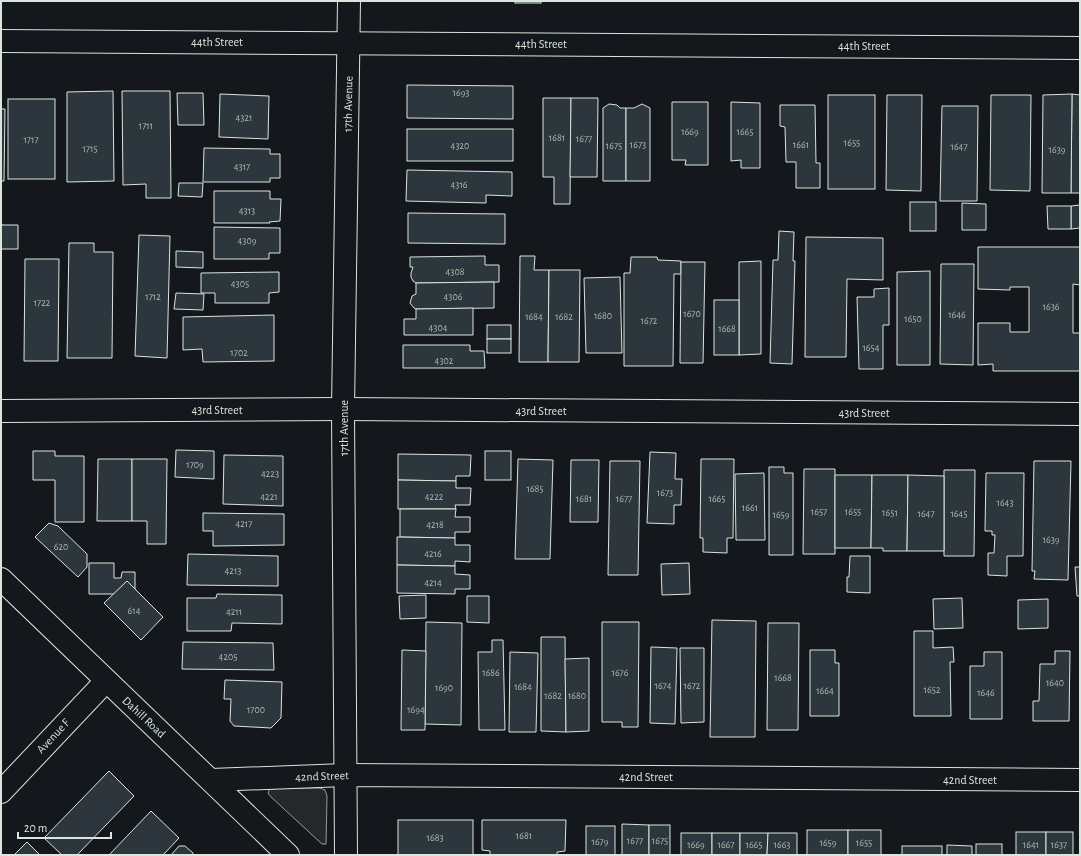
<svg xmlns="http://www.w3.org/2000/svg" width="1081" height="856" viewBox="0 0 1081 856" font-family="'Alegreya Sans',sans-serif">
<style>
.parking{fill:#24282b;stroke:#939e99}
.building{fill:#2c363c;stroke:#d8e6dc}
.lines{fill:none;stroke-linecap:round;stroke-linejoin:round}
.minor-casing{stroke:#d8e6dc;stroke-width:24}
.minor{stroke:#14181c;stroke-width:22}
.labels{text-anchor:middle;stroke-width:3;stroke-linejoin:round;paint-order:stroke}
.number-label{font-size:10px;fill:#adbab4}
.street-label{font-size:12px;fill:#d8e6dc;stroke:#14181c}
</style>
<rect width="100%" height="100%" fill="#14181c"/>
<path class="parking" d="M270 788H320L325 790 327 796 326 844H322L270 796 268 793Z"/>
<g class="building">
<rect x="515" y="1" width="26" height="2"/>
<path d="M407 85 513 86V119L407 118Z"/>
<path d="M113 91 114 181 67 182V92Z"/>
<path d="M122 91H170L171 198H146V184L123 185Z"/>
<path d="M177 93H203L204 125H178Z"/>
<path d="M220 94 269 96 268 139 219 137Z"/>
<path d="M1072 94 1080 95V193H1071Z"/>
<path d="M1072 94 1071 193H1042L1043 95Z"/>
<rect x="828" y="95" width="47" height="94"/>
<path d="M887 95H922L921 191 886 190Z"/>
<path d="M991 95H1031L1030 191 990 190Z"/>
<path d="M543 98H571L570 204H554V177H543Z"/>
<path d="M571 98H598L597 177H570Z"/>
<rect x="8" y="99" width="47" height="80"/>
<path d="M672 102H708V165H685L686 160H672Z"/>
<path d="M731 102 760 103V168H741V160L731 161Z"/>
<path d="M609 104 617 105 620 108H626V181H603V108Z"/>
<path d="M642 104 650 108V181H626V108H634Z"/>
<path d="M780 105H815L816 163H820V188H796V162H786L785 127 780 126Z"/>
<path d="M942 106H978L977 201H940Z"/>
<path d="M1 109H5L4 181H1Z"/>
<rect x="407" y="129" width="106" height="32"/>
<path d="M204 148 270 149V154H280V178H270V182H203Z"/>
<path d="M407 170 512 172V196L486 195V203L406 201Z"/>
<path d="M179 183H203L202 197 178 196Z"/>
<path d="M214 191H270V199H281L280 221 269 222 270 223H214Z"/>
<rect x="910" y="202" width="26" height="29"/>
<path d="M962 203 986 204V230H962Z"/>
<path d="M1080 205V228L1071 229V206Z"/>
<path d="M1047 206H1071V229H1048Z"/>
<path d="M408 213 505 214V244L408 243Z"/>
<path d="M1 222 2 225H18V249H1Z"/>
<path d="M214 227 280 228V253H269V259H214Z"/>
<path d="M779 231 794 232 793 261H795L792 364 770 363 773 260H778Z"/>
<path d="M139 235 170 236 167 358 135 356Z"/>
<path d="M806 237 883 238V280L847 279 846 357H805Z"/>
<path d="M69 243H94V252H113L112 358H67Z"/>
<path d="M978 247H1080V285L1073 284V333H1080V371H993V364L978 365V323H1010V332H1029V287H1010V290L978 289Z"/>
<path d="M176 251 203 252V268L176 267Z"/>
<path d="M485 256V265H499V282L416 283 413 281 411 277V273L413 267H410V257Z"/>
<path d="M520 256H535L534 270H549L548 362H519Z"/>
<path d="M631 257H657L658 260 681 261V274H674L673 366H624V273H630Z"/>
<path d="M25 259H59L58 361H24Z"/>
<path d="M761 261V354L739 355V262Z"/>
<path d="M681 262H705L703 363H680Z"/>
<path d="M941 264H974L973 365 940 364Z"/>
<path d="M549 270H580L579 362H548Z"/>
<path d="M930 271V365H897V272Z"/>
<path d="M279 272V292L269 293V303H215V293H201V273Z"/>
<path d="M620 277 622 353H586L584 278Z"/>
<path d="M494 282V308L416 309 414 308 410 303 412 296 416 294V283Z"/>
<path d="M889 288V325H883V369H859L857 297H874V289Z"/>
<path d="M176 293 204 294 203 310 174 309Z"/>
<rect x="714" y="300" width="25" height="55"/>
<path d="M473 308V335H404V319H416V309Z"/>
<path d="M274 315V361L203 362 202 349 183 350V317Z"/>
<rect x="487" y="325" width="24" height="14"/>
<rect x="487" y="339" width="24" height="14"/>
<path d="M403 345H470V351H484L485 368H403Z"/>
<path d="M176 450 214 451V479L175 477Z"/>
<path d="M33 451H55V456H84V522H55V480H33Z"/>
<rect x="485" y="451" width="26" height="29"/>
<path d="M650 452 676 453 675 479H682L681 505H674V524L647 523Z"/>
<path d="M398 454 471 455 470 476H456V481L398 480Z"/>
<path d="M224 455 283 456V506L223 504Z"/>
<path d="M98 459H132V521H97Z"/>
<path d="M132 459H167L166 544H147V521H132Z"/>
<path d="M518 459 553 460 550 559H515Z"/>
<path d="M701 459H734L733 538H727V553L703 552V538H700Z"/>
<path d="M571 460H599L598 522H570Z"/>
<path d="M610 461H640L638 575H608Z"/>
<path d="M1034 461H1071L1068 580 1034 579 1035 571H1032Z"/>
<path d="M769 467H784V473H793V555H769Z"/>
<path d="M804 469H835V554H803Z"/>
<path d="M944 470H975L974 556H944Z"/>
<path d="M764 473 765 540H736L735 474Z"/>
<path d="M986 473H1024L1023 556H1007V576L988 575V553H994L995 535H992V531H985Z"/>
<path d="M835 475H872L871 548H835Z"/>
<path d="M872 475H908L907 551H883V548H871Z"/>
<path d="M908 475 944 476V551H907Z"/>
<path d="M398 480 456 481V488H471L470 505H455L456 509H398Z"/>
<path d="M400 509H456L455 517H470V532H455V538L400 537Z"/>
<path d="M203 513 284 514V545L213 546V531H203Z"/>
<path d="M49 523 58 526 87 554V567L78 577 35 537Z"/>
<path d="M397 537 455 538V545H470V562L455 561V566L397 565Z"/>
<path d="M188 554 278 556V586L187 585Z"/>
<path d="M850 556H870V593L847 592V577H849Z"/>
<path d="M89 563H114V578H121L122 572H135V589L127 581 114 594H89Z"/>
<path d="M689 563 690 594 662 595 661 564Z"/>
<path d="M397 565 455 566V574L470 575V589H455V594L397 593Z"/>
<path d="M1075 567H1080V596H1077Z"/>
<path d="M127 581 163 617 141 640 104 603Z"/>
<path d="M217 594 282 595V624L232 623 231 631H187V598H216Z"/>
<path d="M426 595V618L400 619 399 596Z"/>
<path d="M467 596H489V623L467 622Z"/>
<path d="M962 598 963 628 934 629 933 599Z"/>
<path d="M1048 599V628L1018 629V600Z"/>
<path d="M712 620 756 621 755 737H710Z"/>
<path d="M426 622 462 623 461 725 425 724Z"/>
<path d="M602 622H639L638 727H622V722H602Z"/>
<path d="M768 623H799L798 730H767Z"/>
<path d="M914 631H933V648L953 647 954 662H950L951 716H914Z"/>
<path d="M541 637H565L566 732 541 731Z"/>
<path d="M492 640H503L505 730H479L478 652H492Z"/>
<path d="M183 642 273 643 274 670 182 669Z"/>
<path d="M651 647 677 648 675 724 650 723Z"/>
<path d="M680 648H704V722L681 723Z"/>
<path d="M402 650 426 651 425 730H401Z"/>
<path d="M810 650H835V663H839V716H810Z"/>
<path d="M1055 651H1070L1069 721H1033V701H1039L1040 664H1055Z"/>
<path d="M510 652 538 653 536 732H509Z"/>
<path d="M984 652H1002V719H970V666H984Z"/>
<path d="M589 658V731L566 732 565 659Z"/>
<path d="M225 680 282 682 281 718 271 728 234 726 230 721 231 699H224Z"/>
<path d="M109 771 134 796 77 855H62L44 838Z"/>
<path d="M151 811 179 838 163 855H109Z"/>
<rect x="398" y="820" width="75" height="35"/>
<path d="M482 820H566L565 851 557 852V855H490V851L482 850Z"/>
<path d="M622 824 649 825V855H622Z"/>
<rect x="649" y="825" width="21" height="30"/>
<rect x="586" y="826" width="29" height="29"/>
<rect x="807" y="830" width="41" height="25"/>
<rect x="848" y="830" width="33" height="25"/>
<rect x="1016" y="832" width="30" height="23"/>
<rect x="1046" y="832" width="27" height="23"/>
<rect x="681" y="833" width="31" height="22"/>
<rect x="712" y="833" width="28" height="22"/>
<path d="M740 833H768L767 855H740Z"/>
<path d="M768 833H797V855H767Z"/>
<path d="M27 842 40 855H14Z"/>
<rect x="976" y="844" width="26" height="11"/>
<path d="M947 845 972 846V855H947Z"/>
<path d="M179 846H185L193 853V855H171Z"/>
<rect x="902" y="846" width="40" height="9"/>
</g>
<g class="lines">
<g class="minor-casing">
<g id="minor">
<path d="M1 41 1080 48"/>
<path d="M1 411 343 409 1080 414"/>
<path d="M1 579 288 855"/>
<path d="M211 780 345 775 1080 780"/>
<path d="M1 792 106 681"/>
<path d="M346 855 343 409 349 1"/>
</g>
</g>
<use href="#minor" class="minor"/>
</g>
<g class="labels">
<g class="number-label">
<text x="461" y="96">1693</text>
<text x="244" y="121">4321</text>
<text x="146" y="129">1711</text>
<text x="690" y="135">1669</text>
<text x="745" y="135">1665</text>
<text x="557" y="141">1681</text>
<text x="584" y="142">1677</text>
<text x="31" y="143">1717</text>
<text x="852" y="146">1655</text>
<text x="638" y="148">1673</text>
<text x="801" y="148">1661</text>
<text x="460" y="149">4320</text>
<text x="614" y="149">1675</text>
<text x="959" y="150">1647</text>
<text x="90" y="152">1715</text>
<text x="1057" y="153">1639</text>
<text x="242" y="170">4317</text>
<text x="459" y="188">4316</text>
<text x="247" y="214">4313</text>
<text x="247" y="244">4309</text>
<text x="455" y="275">4308</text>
<text x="240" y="287">4305</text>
<text x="153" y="300">1712</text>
<text x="453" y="300">4306</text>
<text x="42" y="306">1722</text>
<text x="1051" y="310">1636</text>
<text x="692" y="317">1670</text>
<text x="957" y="318">1646</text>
<text x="603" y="319">1680</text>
<text x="534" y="320">1684</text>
<text x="564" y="320">1682</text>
<text x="913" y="322">1650</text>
<text x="649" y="324">1672</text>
<text x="438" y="331">4304</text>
<text x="727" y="332">1668</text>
<text x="871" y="351">1654</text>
<text x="239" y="356">1702</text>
<text x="444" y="364">4302</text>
<text x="195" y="468">1709</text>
<text x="270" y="477">4223</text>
<text x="535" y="492">1685</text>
<text x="665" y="496">1673</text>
<text x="269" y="500">4221</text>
<text x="434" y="500">4222</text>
<text x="584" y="502">1681</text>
<text x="624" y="502">1677</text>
<text x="717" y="502">1665</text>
<text x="1005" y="506">1643</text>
<text x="750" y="511">1661</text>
<text x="819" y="515">1657</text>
<text x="853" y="515">1655</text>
<text x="890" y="516">1651</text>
<text x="926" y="517">1647</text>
<text x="959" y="517">1645</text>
<text x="781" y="518">1659</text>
<text x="244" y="527">4217</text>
<text x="435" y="528">4218</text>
<text x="1051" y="543">1639</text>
<text x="61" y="550">620</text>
<text x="433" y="557">4216</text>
<text x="233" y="574">4213</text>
<text x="433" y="586">4214</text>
<text x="134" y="614">614</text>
<text x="234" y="615">4211</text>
<text x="228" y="660">4205</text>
<text x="491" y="676">1686</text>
<text x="620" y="676">1676</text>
<text x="783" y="681">1668</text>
<text x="1055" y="686">1640</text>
<text x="663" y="689">1674</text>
<text x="692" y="689">1672</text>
<text x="523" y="690">1684</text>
<text x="444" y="691">1690</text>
<text x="932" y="693">1652</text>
<text x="825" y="694">1664</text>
<text x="986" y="696">1646</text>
<text x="553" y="699">1682</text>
<text x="577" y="699">1680</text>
<text x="256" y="713">1700</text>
<text x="416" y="713">1694</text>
<text x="524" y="839">1681</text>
<text x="435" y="841">1683</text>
<text x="635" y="844">1677</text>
<text x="660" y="844">1675</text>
<text x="600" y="845">1679</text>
<text x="828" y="846">1659</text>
<text x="864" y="846">1655</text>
<text x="696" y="848">1669</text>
<text x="726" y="848">1667</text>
<text x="754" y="848">1665</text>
<text x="782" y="848">1663</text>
<text x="1031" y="848">1641</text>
<text x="1059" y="848">1637</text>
</g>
<g class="street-label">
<text x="217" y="46">44th Street</text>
<text x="541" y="48">44th Street</text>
<text x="864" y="50">44th Street</text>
<text transform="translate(348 104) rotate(-89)" y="4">17th Avenue</text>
<text x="217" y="414">43rd Street</text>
<text x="541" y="415">43rd Street</text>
<text x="864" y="417">43rd Street</text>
<text transform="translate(344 428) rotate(-90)" y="4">17th Avenue</text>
<text transform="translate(144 717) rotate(43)" y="4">Dahill Road</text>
<text transform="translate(53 736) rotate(-47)" y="4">Avenue F</text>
<text transform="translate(322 776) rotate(-2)" y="4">42nd Street</text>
<text x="646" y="781">42nd Street</text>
<text x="970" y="784">42nd Street</text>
</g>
</g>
<rect width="1081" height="856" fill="none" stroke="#d8e6dc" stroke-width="4"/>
<path d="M18 832v6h93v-6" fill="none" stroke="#d8e6dc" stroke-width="2"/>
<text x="24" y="832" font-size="12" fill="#d8e6dc" stroke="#14181c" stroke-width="3" paint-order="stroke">20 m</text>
</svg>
